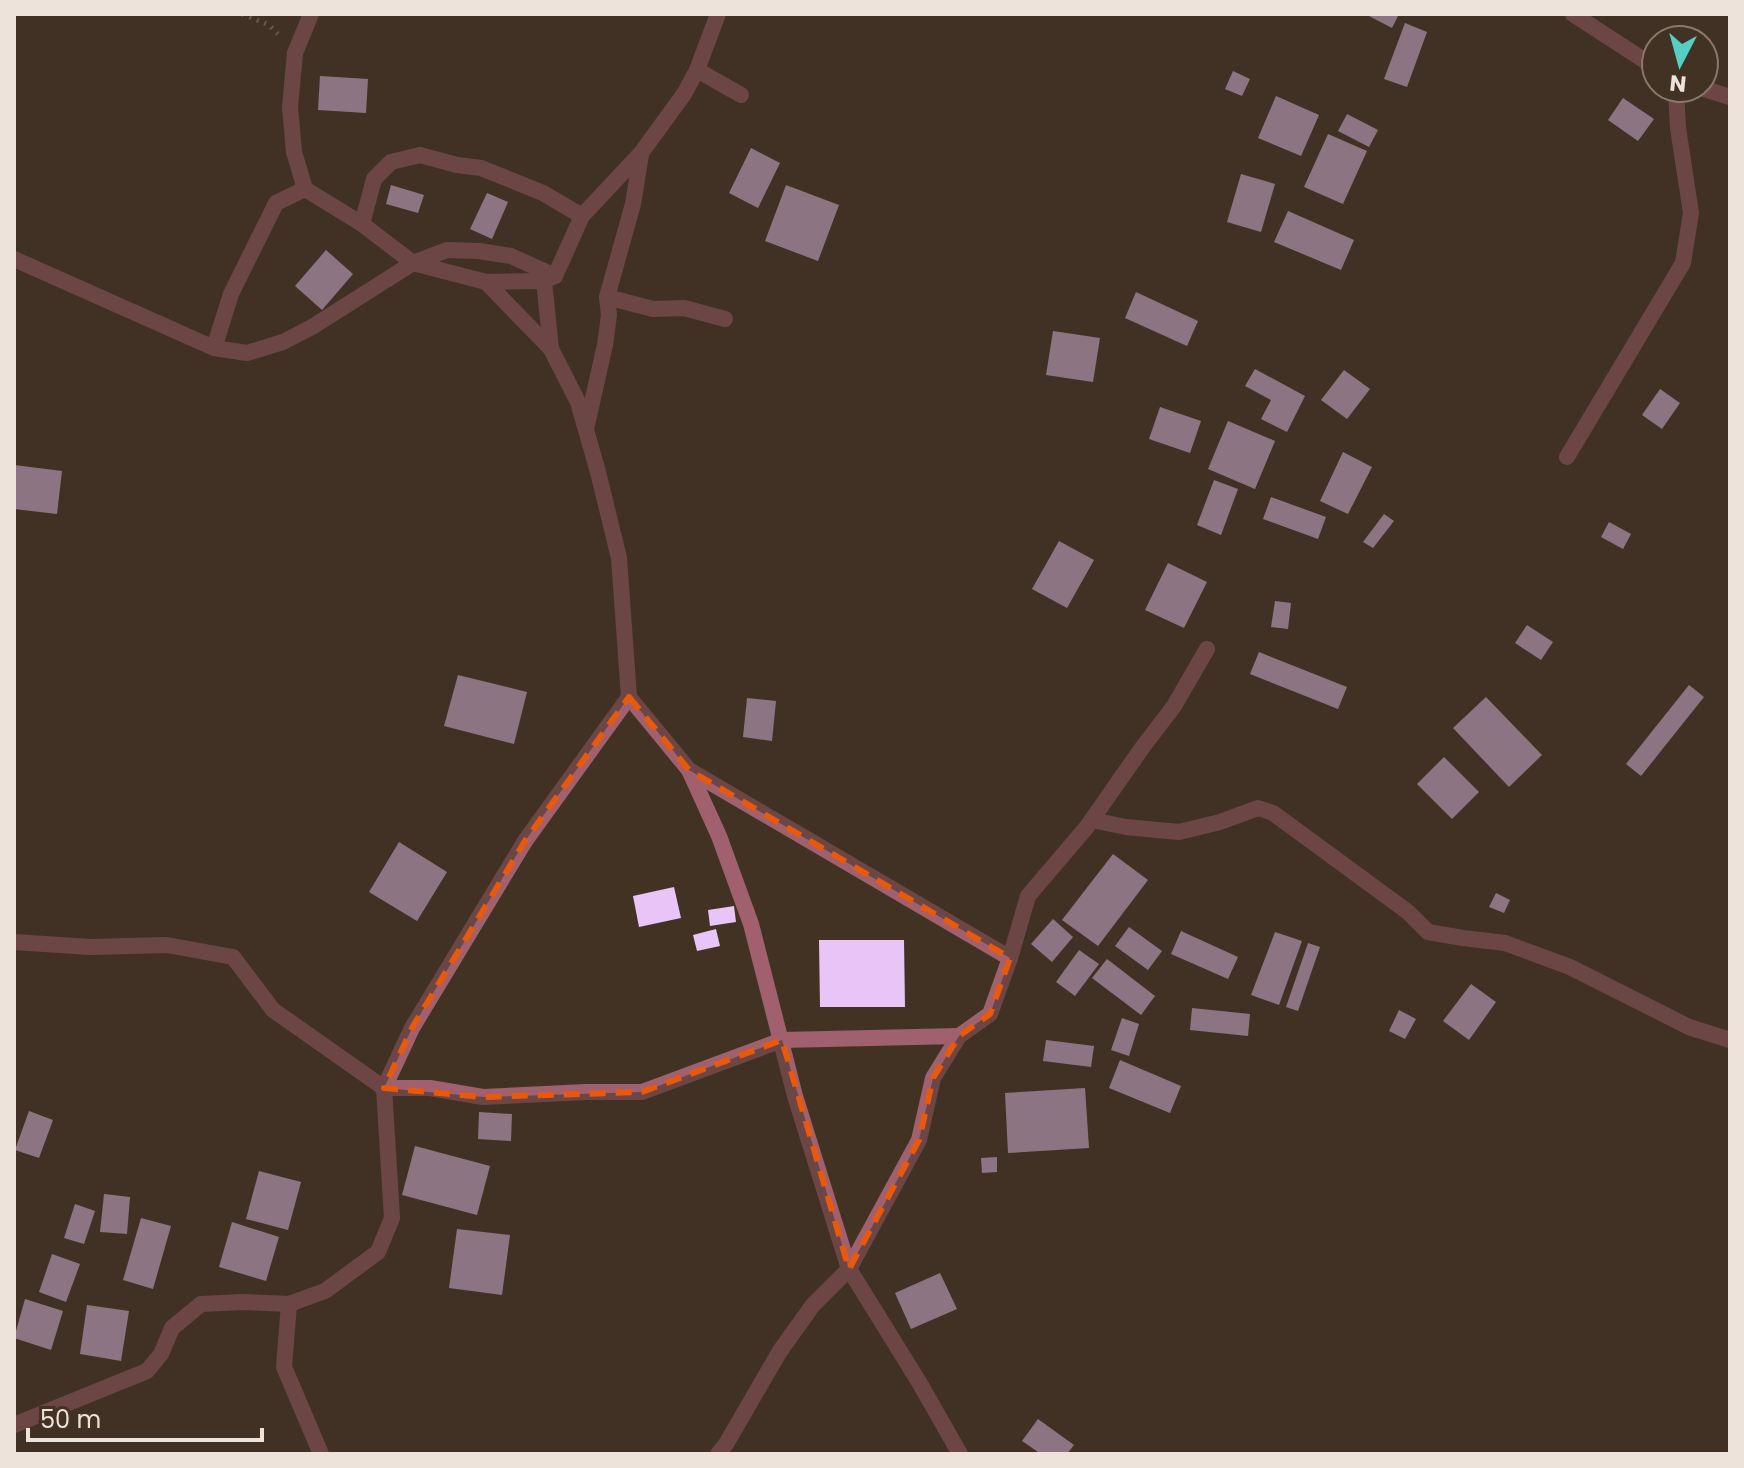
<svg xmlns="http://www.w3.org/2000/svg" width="1744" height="1468" viewBox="0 0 1744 1468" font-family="Poppins,sans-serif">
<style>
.building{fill:#e8c5f6}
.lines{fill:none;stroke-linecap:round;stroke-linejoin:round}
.path{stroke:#94867b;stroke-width:5;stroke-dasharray:2 6;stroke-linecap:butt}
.street{stroke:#a0606d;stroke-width:16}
.marked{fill:none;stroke:#e8590c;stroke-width:6;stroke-dasharray:16 10;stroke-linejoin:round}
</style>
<rect width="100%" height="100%" fill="#423224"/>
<g class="building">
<path d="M1365 14H1399L1392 28Z"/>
<path d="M1405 23 1427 32 1407 87 1384 79Z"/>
<path d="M1233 71 1250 79 1242 96 1225 89Z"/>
<path d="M320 76 368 79 366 113 318 110Z"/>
<path d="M1276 96 1319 115 1301 156 1258 138Z"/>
<path d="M1623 98 1654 119 1638 141 1608 120Z"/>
<path d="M1347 114 1378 130 1369 147 1338 131Z"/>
<path d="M1328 134 1367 151 1343 204 1304 187Z"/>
<path d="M751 148 780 163 758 208 729 193Z"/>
<path d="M1241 174 1275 184 1261 232 1227 222Z"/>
<path d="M391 185 424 195 418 213 386 204Z"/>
<path d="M786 185 839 205 818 261 765 241Z"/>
<path d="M487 193 508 202 492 239 470 229Z"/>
<path d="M1288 211 1354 240 1341 270 1274 242Z"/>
<path d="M326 250 353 274 322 310 295 286Z"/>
<path d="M1136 292 1198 321 1187 346 1125 318Z"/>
<path d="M1053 331 1100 338 1093 382 1046 375Z"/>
<path d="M1255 369 1305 396 1287 432 1261 419 1271 400 1245 386Z"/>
<path d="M1344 370 1370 389 1347 419 1321 400Z"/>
<path d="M1660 389 1680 403 1662 429 1642 415Z"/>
<path d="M1160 407 1201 421 1190 453 1149 439Z"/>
<path d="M1228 421 1275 441 1255 489 1208 469Z"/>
<path d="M1343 452 1372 467 1348 514 1320 501Z"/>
<path d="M14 465 62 471 57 514 14 509Z"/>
<path d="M1214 480 1238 489 1221 535 1197 525Z"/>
<path d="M1271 497 1326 517 1318 539 1263 519Z"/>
<path d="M1384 514 1394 521 1373 548 1363 542Z"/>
<path d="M1609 522 1631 534 1623 549 1601 537Z"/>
<path d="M1059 541 1094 560 1067 608 1032 589Z"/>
<path d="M1168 563 1207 582 1184 628 1145 610Z"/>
<path d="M1275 601 1291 603 1288 629 1271 627Z"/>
<path d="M1527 625 1553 642 1541 660 1515 643Z"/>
<path d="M1259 652 1347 687 1338 709 1250 674Z"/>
<path d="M458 675 527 692 514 744 444 726Z"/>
<path d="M1689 685 1704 697 1641 776 1626 764Z"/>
<path d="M1486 697 1542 755 1509 787 1453 728Z"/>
<path d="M747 698 776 701 772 741 743 737Z"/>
<path d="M1444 757 1479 792 1452 819 1417 784Z"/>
<path d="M399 842 447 872 417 921 369 892Z"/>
<path d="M1113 854 1148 880 1098 946 1062 920Z"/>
<path d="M674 887 681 918 639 927 633 896Z"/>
<path d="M1496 893 1510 900 1504 913 1489 907Z"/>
<path d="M734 906 736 922 710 926 708 910Z"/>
<path d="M1053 919 1073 937 1052 962 1031 944Z"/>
<path d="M1129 927 1162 951 1148 970 1115 946Z"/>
<path d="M716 929 720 946 697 951 693 935Z"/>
<path d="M1181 931 1238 957 1228 979 1171 954Z"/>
<path d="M1275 932 1302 941 1279 1005 1251 995Z"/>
<path d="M819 940H904L905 1007H820Z"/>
<path d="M1308 943 1320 947 1298 1011 1286 1007Z"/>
<path d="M1079 950 1099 964 1075 996 1056 982Z"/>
<path d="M1107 959 1155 996 1141 1015 1092 978Z"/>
<path d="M1471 984 1496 1002 1469 1040 1443 1021Z"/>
<path d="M1192 1008 1250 1014 1248 1036 1190 1030Z"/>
<path d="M1399 1010 1416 1019 1405 1039 1389 1031Z"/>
<path d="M1122 1018 1139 1024 1129 1056 1111 1050Z"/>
<path d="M1046 1040 1094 1046 1091 1067 1043 1061Z"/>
<path d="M1120 1060 1181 1086 1170 1113 1109 1088Z"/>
<path d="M1085 1088 1089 1148 1008 1153 1005 1093Z"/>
<path d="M29 1111 53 1120 39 1158 15 1150Z"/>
<path d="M479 1112 512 1114 511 1141 478 1139Z"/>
<path d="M415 1146 490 1166 477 1215 402 1195Z"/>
<path d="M997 1157V1172L982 1173 981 1158Z"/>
<path d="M259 1171 301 1182 288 1230 246 1219Z"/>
<path d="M104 1194 130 1197 127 1234 100 1232Z"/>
<path d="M75 1204 95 1211 84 1244 64 1238Z"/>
<path d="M141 1218 171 1226 153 1289 123 1280Z"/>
<path d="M232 1222 279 1237 266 1281 219 1267Z"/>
<path d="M457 1229 510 1235 502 1295 449 1288Z"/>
<path d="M52 1254 80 1264 66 1302 39 1292Z"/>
<path d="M940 1273 957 1309 911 1329 895 1293Z"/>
<path d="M25 1299 63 1311 51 1350 14 1338Z"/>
<path d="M87 1305 129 1311 121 1361 80 1354Z"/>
<path d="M1038 1419 1074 1445 1067 1454H1041L1022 1441Z"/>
</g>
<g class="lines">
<path class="path" d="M242 14 269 25 278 34"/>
<g class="street">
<path d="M311 14 295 53 290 107 294 152 305 189 362 224 413 263 486 282 544 281 555 276 582 216 641 153 684 94 697 70 718 14"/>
<path d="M1573 14 1656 68"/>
<path d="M697 70 741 95"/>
<path d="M1701 88 1730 97"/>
<path d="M362 224 374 179 391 162 420 155 457 165 481 168 543 193 582 216"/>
<path d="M14 259 214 348 247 353 283 342 312 327 413 263 447 250 479 251 511 256 555 276"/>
<path d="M544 281 551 349"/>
<path d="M486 282 551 349 578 402 598 472 619 558 629 697 689 770 719 836 751 924 795 1096 849 1269 919 1382 960 1454"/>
<path d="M607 297 653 309 684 308 725 319"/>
<path d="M214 348 231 294 276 203 305 189"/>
<path d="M586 429 605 345 609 315 607 297 633 204 641 155"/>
<path d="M1567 457 1683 263 1691 213 1678 128 1676 88"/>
<path d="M689 770 1010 958"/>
<path d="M1092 820 1126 827 1179 832 1220 822 1258 808 1273 813 1408 912 1428 932 1463 938 1505 943 1570 967 1689 1027 1730 1040"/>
<path d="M14 942 91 947 167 945 233 957 273 1010 384 1088H430L483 1097 586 1092H642L782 1040 959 1036"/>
<path d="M289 1304 284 1367 321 1454"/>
<path d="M14 1425 147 1371 161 1354 172 1328 201 1304 243 1302 289 1304 325 1291 378 1252 392 1218 384 1088 412 1028 525 841 629 697"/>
<path d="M718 1454 726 1444 780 1351 813 1305 849 1269 919 1140 933 1078 959 1036 990 1014 1010 958 1028 896 1086 828 1142 748 1174 706 1207 649"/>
</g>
</g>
<path d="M0 0H1744V1468H0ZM629 697 689 770 1010 958 990 1014 959 1036 933 1078 919 1140 849 1269 782 1040 642 1092 483 1097 384 1088 412 1028 525 841Z" fill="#423224" fill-opacity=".55" fill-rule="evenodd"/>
<path class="marked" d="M629 697 689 770 1010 958 990 1014 959 1036 933 1078 919 1140 849 1269 782 1040 642 1092 483 1097 384 1088 412 1028 525 841Z"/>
<rect width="1744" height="1468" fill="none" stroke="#eee3da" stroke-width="32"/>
<g transform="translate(1680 64) rotate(186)"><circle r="38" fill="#423224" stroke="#87796d" stroke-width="2"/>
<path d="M0-6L14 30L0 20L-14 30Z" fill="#56cec3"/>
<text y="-12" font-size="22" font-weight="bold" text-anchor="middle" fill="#eee3da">N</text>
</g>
<path d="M28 1428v12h234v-12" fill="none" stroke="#eee3da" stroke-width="4"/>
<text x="40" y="1428" font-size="24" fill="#eee3da" stroke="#423224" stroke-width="6" paint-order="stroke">50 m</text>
</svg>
